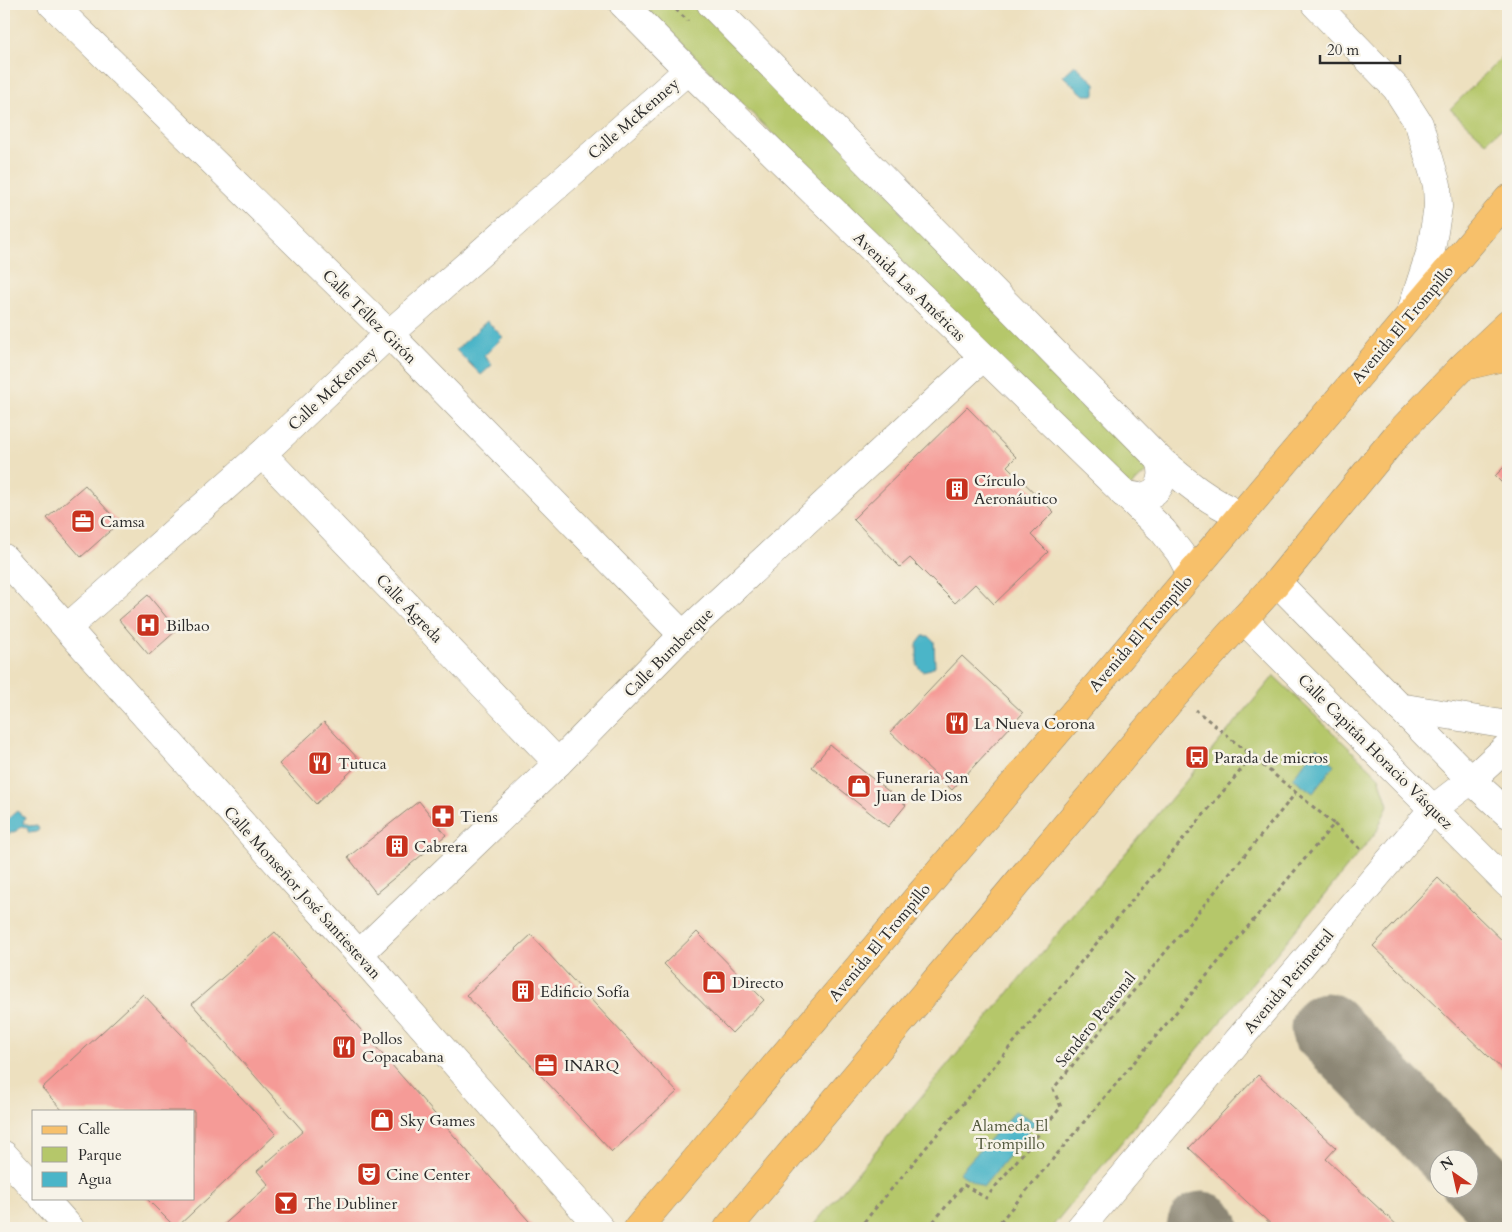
<svg xmlns="http://www.w3.org/2000/svg" width="1512" height="1232" viewBox="0 0 1512 1232" font-family="Cardo,serif">
<style>
.green{fill:#b5c76a;stroke:#70794a}
.water{fill:#4bb5c8;stroke:#3b707a}
.lines{fill:none;stroke-linecap:round;stroke-linejoin:round}
.taxiway{stroke:#8c8675;stroke-width:71}
.building{fill:#f59b97}
.minor-casing{stroke:#8c8675;stroke-width:29}
.major-casing{stroke:#8c8675;stroke-width:29}
.path{stroke:#8c8675;stroke-width:3;stroke-dasharray:4 4;stroke-linecap:butt}
.minor{stroke:#fff;stroke-width:28}
.major{stroke:#f7c06b;stroke-width:28}
.labels{text-anchor:middle;stroke-width:5;stroke-linejoin:round;paint-order:stroke}
.street-label{font-size:16px;fill:#2b2b2b;stroke:#f7f3e8}
.poi-label{font-size:16px;fill:#2b2b2b;stroke:#f7f3e8;text-anchor:start}
.park-label{font-size:16px;fill:#545a3e;stroke:#f7f3e8}
</style>
<rect width="100%" height="100%" fill="#f7f3e8"/>
<filter id="ink" filterUnits="userSpaceOnUse"><feTurbulence type="fractalNoise" baseFrequency=".02" numOctaves="2"/><feDisplacementMap in="SourceGraphic" scale="10" xChannelSelector="R" yChannelSelector="G"/><feConvolveMatrix kernelMatrix="1 2 1 2 8 2 1 2 1" color-interpolation-filters="sRGB"/></filter>
<filter id="wash" filterUnits="userSpaceOnUse"><feTurbulence type="fractalNoise" baseFrequency=".0096" numOctaves="4" result="noise"/><feDisplacementMap in="SourceGraphic" scale="20" xChannelSelector="R" yChannelSelector="G"/><feGaussianBlur stdDeviation="1.12" result="paint"/><feColorMatrix in="noise" values="0 0 0 0 0 0 0 0 0 0 0 0 0 0 0 0 0 1.4 0 .05"/><feComposite in="paint" operator="in"/></filter>
<g filter="url(#wash)">
<rect width="100%" height="100%" fill="#ede0bf"/>
<g class="green">
<path d="M642 4H702L1156 463 1129 488Z"/>
<path d="M1508 51V123L1486 142 1450 109Z"/>
<path d="M1274 676 1379 777 1388 805 1377 831 1051 1228H811Z"/>
</g>
<g class="water">
<path d="M1075 65 1095 83V95H1084L1063 76Z"/>
<path d="M487 321 503 337 484 356 492 365 481 375 456 350Z"/>
<path d="M923 636H929L934 641 935 666 931 669 922 671 917 665V644Z"/>
<path d="M1317 746 1334 765 1313 793 1293 778Z"/>
<path d="M17 811 25 818 23 823 29 826 37 825 39 829 37 832 29 833 27 828 22 826 16 831 4 835V822Z"/>
<path d="M1015 1111 1036 1122 983 1187 959 1173Z"/>
</g>
<g class="lines">
<g class="taxiway">
<path d="M1326 1028 1457 1160"/>
<path d="M1470 1172 1508 1211"/>
<path d="M1202 1227 1204 1228"/>
</g>
</g>
<g id="blocks">
<g class="building">
<path d="M967 407 1016 457 1007 466 1054 512 1031 535 1048 552 994 604 975 584 955 603 910 558 900 567 853 519Z"/>
<path d="M1508 463V489L1495 476Z"/>
<path d="M85 485 119 523 81 557 47 518Z"/>
<path d="M148 595 177 630 149 655 119 620Z"/>
<path d="M962 656 1023 713 952 790 890 732Z"/>
<path d="M324 722 361 762 316 804 279 764Z"/>
<path d="M830 745 906 805 888 827 812 767Z"/>
<path d="M419 801 446 835 376 893 348 857Z"/>
<path d="M1438 878 1508 946V1075L1373 946Z"/>
<path d="M275 932 535 1228H220L269 1185 257 1171 303 1131 192 1004Z"/>
<path d="M697 932 764 1000 732 1033 664 964Z"/>
<path d="M531 935 677 1092 612 1152 466 995Z"/>
<path d="M143 994 276 1134 176 1228 146 1198H194V1111H63L42 1088Z"/>
<path d="M1258 1075 1336 1148 1326 1159 1400 1228H1275L1189 1148Z"/>
</g>
</g>
</g>
<g filter="url(#ink)">
<use href="#blocks" fill-opacity="0" stroke="#8c8675" stroke-width="1"/>
<g class="lines">
<g class="minor-casing">
<g id="minor">
<path d="M52 4 389 334 683 635"/>
<path d="M623 4 688 70 1163 531 1180 553 1191 574"/>
<path d="M711 4 1160 460C1186 482 1209 502 1241 515"/>
<path d="M1315 4 1396 88 1419 124 1437 185 1438 207 1431 250 1410 315"/>
<path d="M262 454 558 763"/>
<path d="M1123 493C1150 504 1169 488 1160 460"/>
<path d="M4 558 359 954 600 1228"/>
<path d="M1277 582 1471 780 1508 814"/>
<path d="M1243 619 1508 884"/>
<path d="M67 628 262 454 389 334 688 70"/>
<path d="M1399 707 1508 725"/>
<path d="M359 954 558 763 683 635 983 357"/>
<path d="M4 1155 34 1188"/>
<path d="M43 1198 70 1228"/>
<path d="M1080 1228 1433 809 1471 780 1508 746"/>
</g>
</g>
<g class="major-casing">
<g id="major">
<path d="M1465 366 1508 356"/>
<path d="M638 1228 1508 199"/>
<path d="M728 1228 1176 694 1277 582 1397 435 1463 366 1508 324"/>
</g>
</g>
<g class="path">
<path d="M670 4 688 21"/>
<path d="M1334 824 1363 851"/>
<path d="M859 1228 1251 758"/>
<path d="M928 1228 964 1185 986 1198 1061 1107 1053 1089 1295 794"/>
<path d="M995 1228 1334 824 1196 710"/>
</g>
<use href="#minor" class="minor"/>
<use href="#major" class="major"/>
</g>
</g>
<defs>
<g id="building-square" transform="scale(1.25)"><rect x="-9" y="-9" width="18" height="18" rx="4" fill="#c8321e" stroke="#f7f3e8"/><path d="M-4-6H4V6H1V3H-1V6H-4ZM-2.5-4.3h1.7v1.8h-1.7ZM.8-4.3h1.7v1.8H.8ZM-2.5-1h1.7V.8h-1.7ZM.8-1h1.7V.8H.8Z" fill="#fff"/></g>
<g id="office-square" transform="scale(1.25)"><rect x="-9" y="-9" width="18" height="18" rx="4" fill="#c8321e" stroke="#f7f3e8"/><path d="M-6-3h4V-5.5h4V-3h4V5H-6ZM-1-4.5V-3h2v-1.5ZM-6 0V1H6V0Z" fill="#fff"/></g>
<g id="hospital-square" transform="scale(1.25)"><rect x="-9" y="-9" width="18" height="18" rx="4" fill="#c8321e" stroke="#f7f3e8"/><path d="M-5-5h3v3.5h4V-5h3V5h-3V1.5h-4V5h-3Z" fill="#fff"/></g>
<g id="restaurant-square" transform="scale(1.25)"><rect x="-9" y="-9" width="18" height="18" rx="4" fill="#c8321e" stroke="#f7f3e8"/><path d="M-5-6h1v4h1v-4h1v4h1v-4h1v5L-1.5 .5V6h-2V.5L-5-1ZM5-6V6H3V1.5H1.5Q1.5-4 5-6Z" fill="#fff"/></g>
<g id="bus-square" transform="scale(1.25)"><rect x="-9" y="-9" width="18" height="18" rx="4" fill="#c8321e" stroke="#f7f3e8"/><path d="M-5-6H5V4H4V6H2V4H-2V6H-4V4H-5ZM-3.5-4V0h7V-4ZM-3.5 1.2v1.5H-2V1.2ZM2 1.2v1.5H3.5V1.2Z" fill="#fff"/></g>
<g id="shop-square" transform="scale(1.25)"><rect x="-9" y="-9" width="18" height="18" rx="4" fill="#c8321e" stroke="#f7f3e8"/><path d="M-5-2.5h2.3a2.7 3.5 0 0 1 5.4 0H5L5.5 6h-11ZM-1.5-2.5h3a1.5 2.3 0 0 0-3 0Z" fill="#fff"/></g>
<g id="pharmacy-square" transform="scale(1.25)"><rect x="-9" y="-9" width="18" height="18" rx="4" fill="#c8321e" stroke="#f7f3e8"/><path d="M-2-6h4v4h4v4h-4v4h-4v-4h-4v-4h4Z" fill="#fff"/></g>
<g id="theatre-square" transform="scale(1.25)"><rect x="-9" y="-9" width="18" height="18" rx="4" fill="#c8321e" stroke="#f7f3e8"/><path d="M-5-5.5Q0-4 5-5.5V0Q5 5 0 6Q-5 5-5 0ZM-3.3-2.5H-1v1.5H-3.3ZM1-2.5H3.3v1.5H1ZM-2.8 1Q0 5.5 2.8 1Z" fill="#fff"/></g>
<g id="bar-square" transform="scale(1.25)"><rect x="-9" y="-9" width="18" height="18" rx="4" fill="#c8321e" stroke="#f7f3e8"/><path d="M-6-5H6L.8 .8V4.5H3.5V6h-7V4.5H-.8V.8Z" fill="#fff"/></g>
</defs>
<g fill-rule="evenodd">
<use href="#building-square" x="957" y="489"/>
<use href="#office-square" x="83" y="521"/>
<use href="#hospital-square" x="148" y="625"/>
<use href="#restaurant-square" x="957" y="723"/>
<use href="#bus-square" x="1197" y="757"/>
<use href="#restaurant-square" x="320" y="763"/>
<use href="#shop-square" x="859" y="786"/>
<use href="#pharmacy-square" x="443" y="816"/>
<use href="#building-square" x="397" y="846"/>
<use href="#shop-square" x="714" y="982"/>
<use href="#building-square" x="523" y="991"/>
<use href="#restaurant-square" x="344" y="1047"/>
<use href="#office-square" x="546" y="1065"/>
<use href="#shop-square" x="382" y="1120"/>
<use href="#theatre-square" x="369" y="1174"/>
<use href="#bar-square" x="286" y="1203"/>
</g>
<g class="labels">
<g class="street-label">
<text transform="translate(633 118) rotate(-41)" y="6">Calle McKenney</text>
<text transform="translate(910 286) rotate(44)" y="6">Avenida Las Américas</text>
<text transform="translate(370 316) rotate(45)" y="6">Calle Téllez Girón</text>
<text transform="translate(1402 324) rotate(-50)" y="6">Avenida El Trompillo</text>
<text transform="translate(332 388) rotate(-43)" y="6">Calle McKenney</text>
<text transform="translate(410 608) rotate(46)" y="6">Calle Ágreda</text>
<text transform="translate(1140 633) rotate(-49)" y="6">Avenida El Trompillo</text>
<text transform="translate(668 652) rotate(-45)" y="6">Calle Bumberque</text>
<text transform="translate(1376 751) rotate(45)" y="6">Calle Capitán Horacio Vásquez</text>
<text transform="translate(303 892) rotate(48)" y="6">Calle Monseñor José Santiestevan</text>
<text transform="translate(879 942) rotate(-50)" y="6">Avenida El Trompillo</text>
<text transform="translate(1288 981) rotate(-50)" y="6">Avenida Perimetral</text>
<text transform="translate(1095 1019) rotate(-51)" y="6">Sendero Peatonal</text>
</g>
<g class="poi-label">
<text x="974" y="486">Círculo<tspan x="974" dy="18">Aeronáutico</tspan></text>
<text x="100" y="527">Camsa</text>
<text x="166" y="631">Bilbao</text>
<text x="974" y="729">La Nueva Corona</text>
<text x="1214" y="763">Parada de micros</text>
<text x="338" y="769">Tutuca</text>
<text x="876" y="783">Funeraria San<tspan x="876" dy="18">Juan de Dios</tspan></text>
<text x="460" y="822">Tiens</text>
<text x="414" y="852">Cabrera</text>
<text x="732" y="988">Directo</text>
<text x="540" y="997">Edificio Sofía</text>
<text x="362" y="1044">Pollos<tspan x="362" dy="18">Copacabana</tspan></text>
<text x="564" y="1071">INARQ</text>
<text x="400" y="1126">Sky Games</text>
<text x="386" y="1180">Cine Center</text>
<text x="304" y="1209">The Dubliner</text>
</g>
<g class="park-label">
<text x="1010" y="1131">Alameda El<tspan x="1010" dy="18">Trompillo</tspan></text>
</g>
</g>
<rect width="1512" height="1232" fill="none" stroke="#f7f3e8" stroke-width="20"/>
<rect x="32" y="1110" width="162" height="90" fill="#f7f3e8" stroke="#a5a39c"/>
<rect x="42" y="1126" width="25" height="8" fill="#f7c06b" stroke="#a5a39c"/>
<text x="78" y="1134" font-size="15" fill="#2b2b2b">Calle</text>
<rect x="42" y="1147" width="25" height="15" fill="#b5c76a" stroke="#a5a39c"/>
<text x="78" y="1160" font-size="15" fill="#2b2b2b">Parque</text>
<rect x="42" y="1172" width="25" height="15" fill="#4bb5c8" stroke="#a5a39c"/>
<text x="78" y="1184" font-size="15" fill="#2b2b2b">Agua</text>
<g transform="translate(1454 1174) rotate(326)"><circle r="24" fill="#f7f3e8" stroke="#a5a39c"/>
<path d="M0-4L9 19L0 12L-9 19Z" fill="#c8321e"/>
<text y="-8" font-size="14" font-weight="bold" text-anchor="middle" fill="#2b2b2b">N</text>
</g>
<path d="M1320 55v8h80v-8" fill="none" stroke="#2b2b2b" stroke-width="2.5"/>
<text x="1327" y="55" font-size="15" fill="#2b2b2b" stroke="#f7f3e8" stroke-width="4" paint-order="stroke">20 m</text>
</svg>
